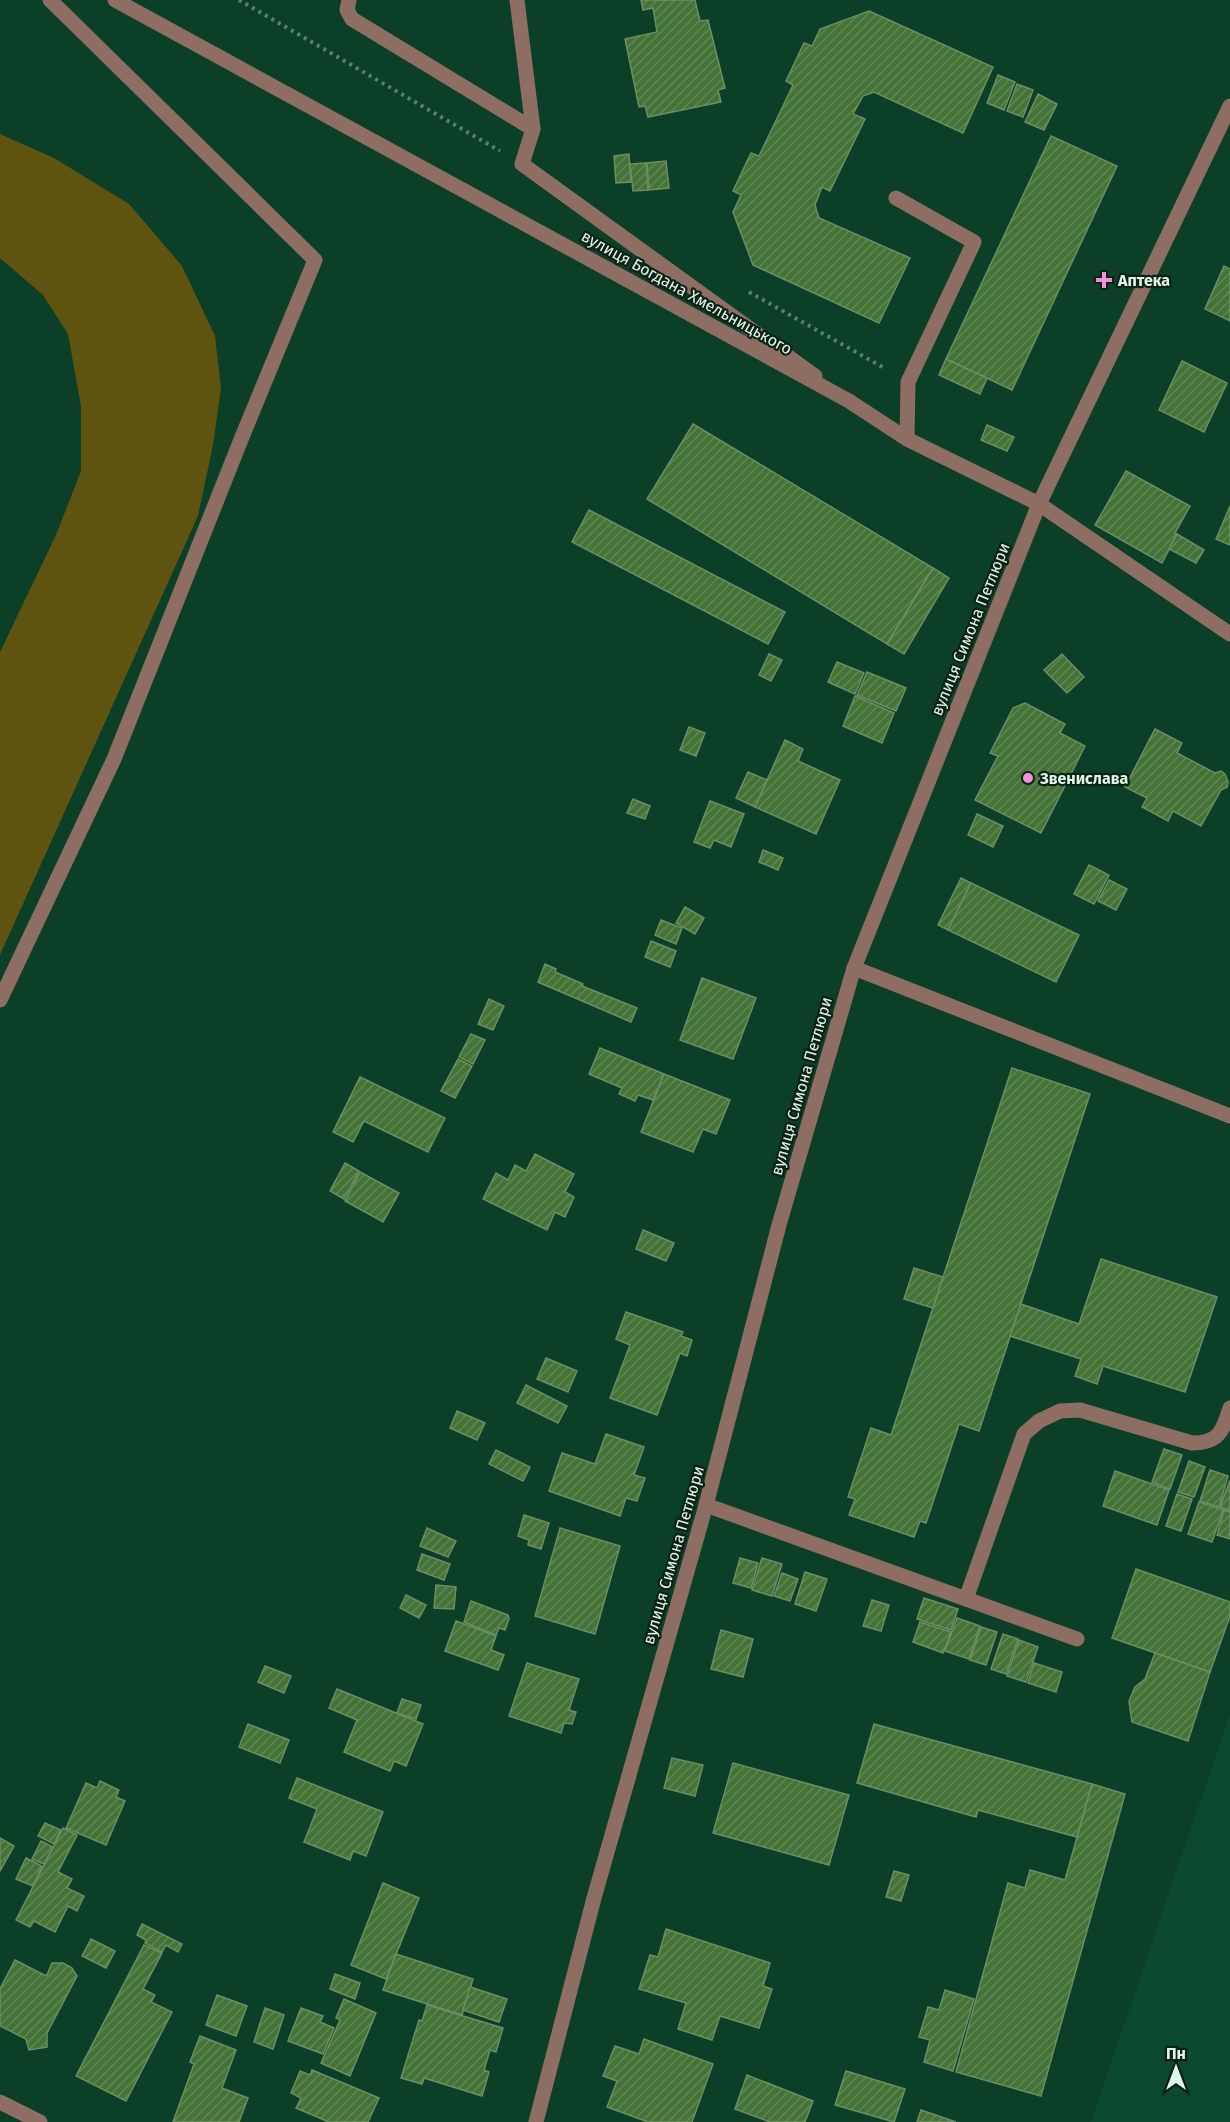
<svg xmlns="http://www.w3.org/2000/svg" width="1230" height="2122" viewBox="0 0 1230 2122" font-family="'Fira Sans',sans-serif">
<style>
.built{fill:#0c4a2f}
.grass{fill:#5f5310}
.building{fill:url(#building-hatch);stroke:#6f8d65;stroke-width:1.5}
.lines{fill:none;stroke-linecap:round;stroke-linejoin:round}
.path{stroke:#58826d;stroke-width:4;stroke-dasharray:3 4.5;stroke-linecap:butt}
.service{stroke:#8e6e63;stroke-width:15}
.minor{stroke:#8e6e63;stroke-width:15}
.tertiary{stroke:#8e6e63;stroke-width:15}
.poi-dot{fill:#f291d6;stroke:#0d2116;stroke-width:2}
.labels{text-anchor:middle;stroke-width:4.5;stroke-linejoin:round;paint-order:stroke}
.poi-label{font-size:16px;font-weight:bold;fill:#def7e7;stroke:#0d2116;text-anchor:start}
.street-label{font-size:16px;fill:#def7e7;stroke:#0d2116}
</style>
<defs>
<pattern id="building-hatch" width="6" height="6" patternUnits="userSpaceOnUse" patternTransform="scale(1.5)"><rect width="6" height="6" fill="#457237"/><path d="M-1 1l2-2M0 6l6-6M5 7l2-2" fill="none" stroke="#5f8754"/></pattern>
</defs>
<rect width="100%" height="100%" fill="#0b3f27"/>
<path class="built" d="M1230 1714V2122H1091Z"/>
<path class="grass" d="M0 134 54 158 129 204 182 266 215 336 221 388 213 445 198 516 0 955V652L56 535 81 471V406L68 334 43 295 0 258Z"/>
<g class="building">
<path d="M641 0H695L700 21 708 20 725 88 718 90 721 102 648 117 645 106 639 107 625 39 657 32 653 8 643 10Z"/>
<path d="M869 11 993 67 963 133 874 92 863 96 853 114 865 119 830 191 822 187 815 205 819 218 910 258 879 323 753 265 733 212 741 195 733 191 751 153 759 156 793 85 786 81 804 43 812 46 820 29Z"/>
<path d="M998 75 1015 82 1004 110 987 103Z"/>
<path d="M1017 84 1033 90 1023 117 1007 111Z"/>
<path d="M1038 94 1057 104 1044 130 1025 122Z"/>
<path d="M1051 136 1117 166 1012 390 946 359Z"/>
<path d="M629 154 631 182 616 183 614 156Z"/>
<path d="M666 161 669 188 649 190 647 163Z"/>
<path d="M646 163 648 190 633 191 630 164Z"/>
<path d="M1224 266 1230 269V321L1205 309Z"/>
<path d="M946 359 987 378 980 394 939 375Z"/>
<path d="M1182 361 1227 383 1204 432 1159 410Z"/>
<path d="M693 424 933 568 887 644 647 499Z"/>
<path d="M987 425 1014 437 1007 451 981 440Z"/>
<path d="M1126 471 1190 506 1175 533 1177 534 1162 563 1095 525Z"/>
<path d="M1230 506V545L1216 539Z"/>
<path d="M589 510 785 612 768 644 572 542Z"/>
<path d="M1177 534 1204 550 1196 563 1169 549Z"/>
<path d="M933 568 949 578 904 654 887 644Z"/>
<path d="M769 654 782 660 771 681 759 675Z"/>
<path d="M1062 654 1084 677 1067 693 1044 670Z"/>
<path d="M837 662 864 673 855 694 828 682Z"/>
<path d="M867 672 906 688 896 711 857 695Z"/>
<path d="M855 696 894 713 882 743 843 726Z"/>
<path d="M1025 703 1065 724 1060 733 1085 746 1041 833 975 800 998 756 990 753 1013 708Z"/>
<path d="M689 727 705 733 696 756 680 750Z"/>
<path d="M1155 729 1182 743 1177 753 1215 773 1221 771 1225 774 1228 782 1227 787 1221 790 1201 826 1173 811 1168 821 1142 807 1147 798 1125 787Z"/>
<path d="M785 740 803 749 798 761 840 780 816 834 755 807Z"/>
<path d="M748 772 767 780 755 807 736 798Z"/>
<path d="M633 799 650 806 645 819 627 813Z"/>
<path d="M710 801 744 814 731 847 714 840 710 848 694 842Z"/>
<path d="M977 814 1003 826 993 847 968 835Z"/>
<path d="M763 850 783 858 778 870 759 862Z"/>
<path d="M1089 865 1109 875 1094 904 1074 894Z"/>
<path d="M961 878 971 883 948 930 938 925Z"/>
<path d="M1109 880 1127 889 1116 910 1098 901Z"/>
<path d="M971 883 1079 935 1056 982 948 930Z"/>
<path d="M685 907 704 918 695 934 676 923Z"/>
<path d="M661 920 682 928 676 944 655 935Z"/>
<path d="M651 941 676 951 670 967 645 957Z"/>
<path d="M545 964 556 969 555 972 583 984 582 986 637 1008 631 1022 538 982Z"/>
<path d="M702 978 756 998 733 1059 680 1040Z"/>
<path d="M489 999 504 1006 493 1030 478 1024Z"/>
<path d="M471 1034 485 1040 473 1064 459 1057Z"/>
<path d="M600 1048 664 1074 653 1100 638 1095 635 1101 619 1094 622 1088 589 1074Z"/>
<path d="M458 1059 472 1066 455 1098 441 1091Z"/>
<path d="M1012 1068 1090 1094 979 1431 959 1424 926 1523 920 1521 914 1537 849 1515 855 1499 848 1497 871 1428 891 1435Z"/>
<path d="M664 1074 730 1100 716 1134 703 1129 693 1152 641 1132Z"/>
<path d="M360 1077 445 1118 428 1152 364 1121 353 1142 333 1132Z"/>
<path d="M535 1154 574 1174 565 1192 574 1197 565 1217 555 1212 547 1230 483 1199 496 1173 508 1180 515 1165 526 1171Z"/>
<path d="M345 1163 359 1171 344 1199 330 1191Z"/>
<path d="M360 1172 399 1193 383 1222 345 1201Z"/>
<path d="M643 1230 674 1243 666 1261 636 1249Z"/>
<path d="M1101 1259 1217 1297 1185 1392 1103 1366 1097 1384 1075 1376 1081 1359 1010 1336 1021 1304 1079 1324Z"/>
<path d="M914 1268 943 1277 933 1308 904 1299Z"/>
<path d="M626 1312 683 1332 681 1336 692 1340 687 1356 680 1353 657 1415 610 1398 630 1345 616 1339Z"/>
<path d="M546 1358 577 1371 568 1392 537 1379Z"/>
<path d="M526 1385 567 1406 558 1423 517 1403Z"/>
<path d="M457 1411 485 1423 477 1440 450 1428Z"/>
<path d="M606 1434 644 1447 634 1475 645 1478 637 1501 626 1498 620 1516 549 1491 562 1453 595 1464Z"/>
<path d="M1164 1449 1182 1455 1170 1489 1152 1482Z"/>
<path d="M496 1450 530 1467 523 1481 489 1464Z"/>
<path d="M1189 1461 1205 1467 1194 1497 1178 1492Z"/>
<path d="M1210 1470 1228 1476 1219 1507 1200 1501Z"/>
<path d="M1115 1471 1169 1490 1157 1525 1103 1506Z"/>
<path d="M1230 1480V1511L1220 1507Z"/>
<path d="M1177 1494 1192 1499 1181 1531 1166 1526Z"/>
<path d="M1199 1502 1223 1510 1212 1542 1188 1534Z"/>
<path d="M1224 1510 1230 1512V1539L1217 1535Z"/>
<path d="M524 1515 549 1523 541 1549 528 1545 529 1540 518 1536Z"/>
<path d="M427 1528 456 1541 448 1557 420 1546Z"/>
<path d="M560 1528 620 1546 595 1634 535 1616Z"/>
<path d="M422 1554 450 1564 444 1580 417 1570Z"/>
<path d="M740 1558 758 1563 751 1588 733 1583Z"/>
<path d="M762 1558 782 1564 772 1596 752 1590Z"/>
<path d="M1136 1569 1230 1602V1616L1210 1672 1112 1638Z"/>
<path d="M805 1572 827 1579 816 1611 795 1604Z"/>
<path d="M782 1573 798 1579 790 1601 774 1596Z"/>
<path d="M436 1585 456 1587 454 1609 434 1608Z"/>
<path d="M406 1595 426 1605 419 1618 400 1608Z"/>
<path d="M924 1598 958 1609 951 1630 917 1619Z"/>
<path d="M872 1600 889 1605 881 1631 863 1626Z"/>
<path d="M471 1601 508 1615 509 1619 505 1630 499 1628 496 1635 464 1622Z"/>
<path d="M957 1618 980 1626 969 1659 945 1651Z"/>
<path d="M456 1621 496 1636 491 1650 504 1655 498 1670 445 1651Z"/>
<path d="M920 1622 951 1632 943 1653 913 1642Z"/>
<path d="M981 1627 997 1632 986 1665 970 1660Z"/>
<path d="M721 1630 753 1639 743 1677 711 1669Z"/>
<path d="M1003 1634 1018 1639 1006 1674 991 1669Z"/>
<path d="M1019 1640 1038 1647 1026 1682 1007 1676Z"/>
<path d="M1155 1653 1210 1672 1188 1741 1132 1722 1129 1701 1135 1687 1145 1679Z"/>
<path d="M527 1663 579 1679 569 1710 576 1712 572 1724 564 1723 561 1733 509 1716Z"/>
<path d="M1034 1663 1062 1672 1056 1692 1028 1683Z"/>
<path d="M265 1666 291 1676 284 1693 258 1682Z"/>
<path d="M337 1689 423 1724 406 1766 394 1761 390 1771 344 1752 357 1720 329 1708Z"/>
<path d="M402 1699 421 1705 416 1719 397 1713Z"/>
<path d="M248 1724 289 1740 280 1763 239 1747Z"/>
<path d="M874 1724 1092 1784 1077 1837 978 1810 976 1817 857 1783Z"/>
<path d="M672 1758 703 1765 695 1796 664 1788Z"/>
<path d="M733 1763 849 1795 829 1865 713 1833Z"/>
<path d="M297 1778 383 1812 366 1856 353 1851 350 1860 304 1842 317 1809 289 1798Z"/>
<path d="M100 1781 119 1790 116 1797 125 1801 106 1845 66 1828 86 1783 97 1788Z"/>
<path d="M1092 1784 1125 1794 1041 2096 956 2072 1008 1883 1025 1888 1030 1870 1065 1880Z"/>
<path d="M45 1823 61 1830 54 1844 38 1836Z"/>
<path d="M63 1828 77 1835 58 1872 72 1879 67 1888 84 1896 77 1911 68 1906 55 1932 34 1921 30 1927 16 1920Z"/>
<path d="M0 1838 14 1846 0 1871Z"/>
<path d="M41 1841 53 1847 44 1864 32 1859Z"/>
<path d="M26 1858 42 1866 33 1886 16 1879Z"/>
<path d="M894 1871 909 1875 901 1901 886 1897Z"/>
<path d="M383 1883 419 1898 386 1979 351 1965Z"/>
<path d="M142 1924 182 1944 178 1952 166 1945 162 1952 145 1943 146 1940 137 1935Z"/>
<path d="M666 1929 770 1963 763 1986 772 1989 759 2028 720 2016 712 2040 678 2029 686 2003 639 1989 650 1955 658 1957Z"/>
<path d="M91 1939 115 1951 106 1968 82 1956Z"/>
<path d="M144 1945 162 1953 143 1989 155 1995 151 2002 172 2012 126 2101 76 2076Z"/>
<path d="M396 1954 473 1979 462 2015 383 1990Z"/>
<path d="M15 1960 44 1975H47L52 1963H63L72 1968 77 1976 47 2033V2047L29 2050 26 2039 0 2026V1989Z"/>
<path d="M335 1974 360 1983 355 1999 330 1989Z"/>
<path d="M470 1987 507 1999 499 2022 463 2010Z"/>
<path d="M945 1990 974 1999 953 2071 924 2062 930 2040 919 2037 928 2007 939 2010Z"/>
<path d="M217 1995 247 2006 236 2036 206 2025Z"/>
<path d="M344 1999 376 2013 350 2076 321 2063 340 2020 336 2018Z"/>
<path d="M427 2005 503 2028 496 2052 490 2050 484 2070 489 2072 482 2096 424 2078 422 2084 401 2078 419 2020 422 2021Z"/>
<path d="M265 2008 284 2015 273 2049 254 2042Z"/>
<path d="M301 2008 323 2016 320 2022 334 2028 323 2054 288 2041Z"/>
<path d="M200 2036 236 2050 222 2088 248 2098 239 2122H173L194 2064 190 2062Z"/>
<path d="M644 2039 713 2064 692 2122H648L607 2107 617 2081 603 2076 615 2046 639 2054Z"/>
<path d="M312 2070 379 2098 368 2122H329L296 2108 301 2098 291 2093 300 2071 310 2075Z"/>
<path d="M846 2071 905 2089 894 2122 835 2105Z"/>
<path d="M747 2075 813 2101 805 2122H770L735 2109Z"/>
<path d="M921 2110 956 2122H917Z"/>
</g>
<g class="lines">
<g class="path">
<path d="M239 0 500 151"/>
<path d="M749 292 886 369"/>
</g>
<g class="service">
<path d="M349 0 347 10 352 19 533 129"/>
<path d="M517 0 533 129 522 164 815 376"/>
<path d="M896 198 974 242 908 382 907 439"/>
<path d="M854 968 1230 1116"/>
<path d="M0 1000 114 759 242 437 315 260 50 0"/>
<path d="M706 1505 1077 1639"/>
<path d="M966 1599 1024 1434 1039 1421 1060 1411 1080 1410 1192 1443C1219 1443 1223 1431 1230 1408"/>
</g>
<g class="minor">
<path d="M115 0 849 401 907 439 1039 504 1230 634"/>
<path d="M0 2102 40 2122"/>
</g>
<path class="tertiary" d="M536 2122 594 1898 706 1505 779 1225 854 968 1039 504 1230 106"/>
</g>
<g class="poi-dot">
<path d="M1101 271h6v6h6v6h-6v6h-6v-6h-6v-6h6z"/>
<circle cx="1028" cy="778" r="6"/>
</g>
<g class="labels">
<g class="poi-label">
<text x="1118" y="286">Аптека</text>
<text x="1040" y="784">Звенислава</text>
</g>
<g class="street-label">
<text transform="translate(687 292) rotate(29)" y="6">вулиця Богдана Хмельницького</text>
<text transform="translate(970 629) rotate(-68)" y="6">вулиця Симона Петлюри</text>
<text transform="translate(801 1086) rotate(-74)" y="6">вулиця Симона Петлюри</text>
<text transform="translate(673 1555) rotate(-74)" y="6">вулиця Симона Петлюри</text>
</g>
</g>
<g transform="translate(1176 2068)" stroke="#0d2116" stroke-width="4.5" paint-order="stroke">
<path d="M0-4.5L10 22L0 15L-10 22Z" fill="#def7e7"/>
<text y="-9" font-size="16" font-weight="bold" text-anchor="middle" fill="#def7e7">Пн</text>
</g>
</svg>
